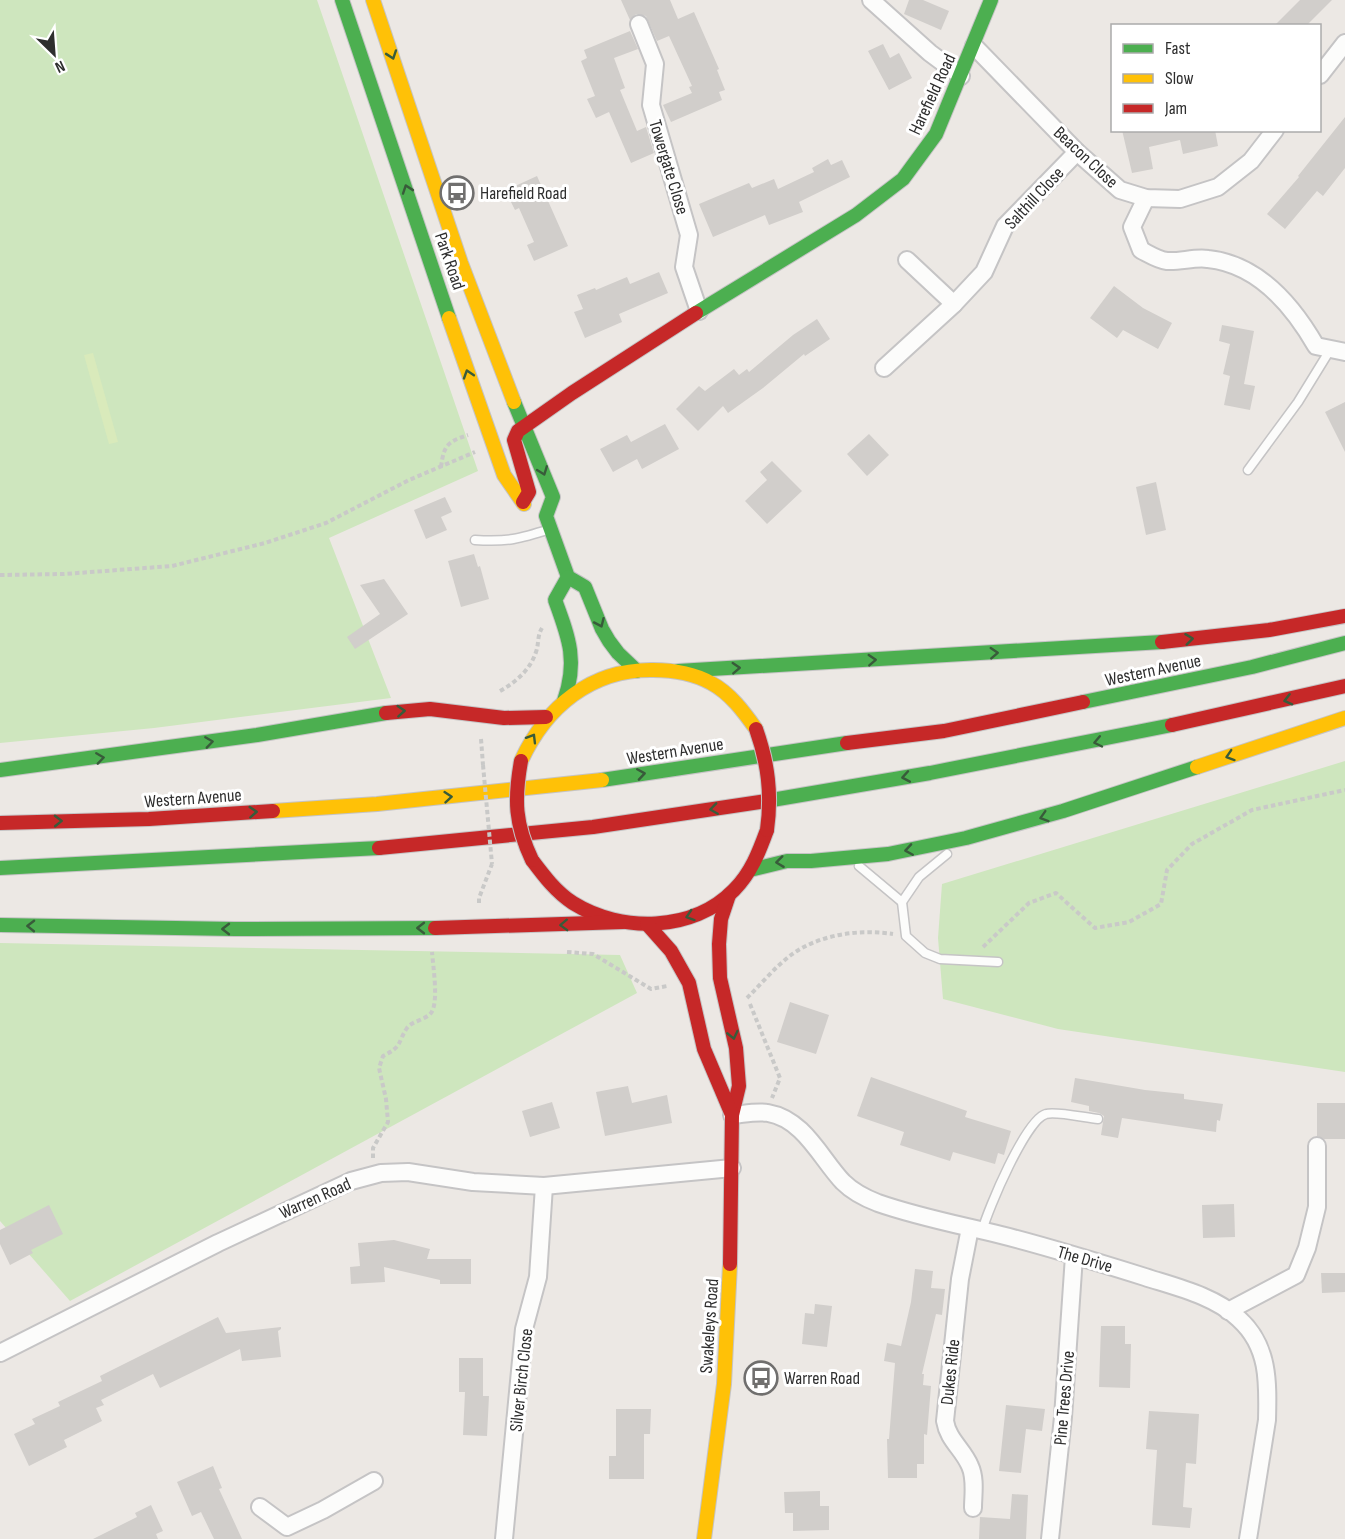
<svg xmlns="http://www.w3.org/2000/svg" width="1345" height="1539" viewBox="0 0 1345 1539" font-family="'Sofia Sans Condensed',sans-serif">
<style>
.green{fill:#cee6be}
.pitch{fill:#d9eabb}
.building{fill:#d1cecb}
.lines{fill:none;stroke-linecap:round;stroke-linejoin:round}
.lane-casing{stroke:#c5c4c5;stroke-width:11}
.street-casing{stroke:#c5c4c5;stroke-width:20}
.fast-casing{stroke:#c5c4c5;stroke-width:16}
.slow-casing{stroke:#c5c4c5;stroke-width:16}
.jam-casing{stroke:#c5c4c5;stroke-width:16}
.path{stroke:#c9c9c8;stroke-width:4;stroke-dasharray:4.5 3;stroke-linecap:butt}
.lane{stroke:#fcfcfb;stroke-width:8}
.street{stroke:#fcfcfb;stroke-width:16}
.fast{stroke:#4caf50;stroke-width:14}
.slow{stroke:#ffc107;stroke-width:14}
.jam{stroke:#c62828;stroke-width:14}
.jam-bridge-casing{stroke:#c5c4c5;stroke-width:16;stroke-linecap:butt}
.path-bridge{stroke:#c9c9c8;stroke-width:4;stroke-dasharray:4.5 3;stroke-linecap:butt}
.jam-bridge{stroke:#c62828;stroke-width:14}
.oneway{stroke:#385b3a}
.labels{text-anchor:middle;stroke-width:6;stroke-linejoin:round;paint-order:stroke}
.street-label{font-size:18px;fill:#2e2e2e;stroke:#fff}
.poi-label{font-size:18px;fill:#2e2e2e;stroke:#fff;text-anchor:start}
</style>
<rect width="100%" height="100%" fill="#ece8e4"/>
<g class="green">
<path d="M0 0H317L478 471 329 538 391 698 154 728 0 743Z"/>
<path d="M1345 761V1072L1058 1029 943 999 938 938 942 884Z"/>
<path d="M0 943 620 955 637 993 70 1301 0 1221Z"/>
</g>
<path class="pitch" d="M93 353 118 442 109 444 84 355Z"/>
<g class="building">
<path d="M621 0H670L678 19 694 12 719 69 717 70 725 90 719 92 722 100 671 122 663 105 692 93 689 87 692 86 669 36 657 41 646 16 636 14 630 20Z"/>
<path d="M909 0H923L949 11 941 30 904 14Z"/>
<path d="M1300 0H1332L1306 26H1274Z"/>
<path d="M630 31 638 49 614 58 625 88 620 90 637 131 646 127 654 153 631 163 609 112 596 118 587 99 595 96 581 61 587 58 584 50Z"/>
<path d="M883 44 890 58 899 53 912 78 889 90 868 51Z"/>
<path d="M1345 117V168L1323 196 1317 191 1285 229 1267 214 1299 177 1298 176Z"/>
<path d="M1122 130H1215L1218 146 1183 154 1180 140 1149 147 1153 169 1132 173Z"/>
<path d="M828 159 831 165 842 160 850 177 799 202 803 212 769 225 765 215 713 237 699 204 749 183 752 188 774 179 778 189 814 172 812 168Z"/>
<path d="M537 176 568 246 534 261 527 245 534 242 519 208 515 210 508 196 515 193 513 187Z"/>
<path d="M659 272 668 293 619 314 622 322 585 338 574 312 583 309 577 295 595 288 596 290 627 277 630 284Z"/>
<path d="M1114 286 1143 308 1172 323 1158 349 1123 330 1117 338 1090 318Z"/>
<path d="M817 319 830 339 805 356 804 354 763 388 728 413 723 406 698 431 676 409 699 386 705 391 734 369 739 375 747 369 749 372 793 335Z"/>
<path d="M1222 325 1254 331 1244 384 1255 386 1250 410 1224 405 1230 376 1223 374 1230 344 1219 341Z"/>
<path d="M1345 402V452L1325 412Z"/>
<path d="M665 424 679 449 642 469 637 459 613 472 600 449 627 435 631 442Z"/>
<path d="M869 434 889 455 867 476 847 454Z"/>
<path d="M772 461 802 491 767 524 745 501 767 480 760 472Z"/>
<path d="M1156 482 1166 530 1146 535 1136 487Z"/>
<path d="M445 497 452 512 441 517 447 530 426 539 414 510Z"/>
<path d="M474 554 478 567 480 566 489 599 461 607 448 561Z"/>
<path d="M384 579 408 614 355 649 347 637 380 614 360 585Z"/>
<path d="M790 1002 829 1015 816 1054 777 1042Z"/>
<path d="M871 1077 967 1111 965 1117 1011 1131 1004 1155 998 1153 995 1164 953 1152 950 1161 900 1145 904 1132 857 1116Z"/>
<path d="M1075 1078 1145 1090 1184 1094V1099L1223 1104 1220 1121 1217 1120 1216 1132 1122 1118 1118 1138 1101 1135 1104 1116 1099 1113 1089 1111V1106L1071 1102Z"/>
<path d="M628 1086 632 1103 667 1095 672 1123 605 1136 596 1092Z"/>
<path d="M552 1102 560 1128 530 1137 522 1111Z"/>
<path d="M1317 1103H1345V1139H1324L1317 1136Z"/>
<path d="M1234 1204 1235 1237 1203 1238 1202 1205Z"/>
<path d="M49 1205 63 1234 31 1250 33 1253 10 1265 0 1244V1230Z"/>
<path d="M394 1240 430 1249 427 1259H471V1284H440V1280L384 1267 385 1282 351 1284 350 1267 360 1266 358 1243Z"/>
<path d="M915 1269 933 1271 931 1288 945 1289 942 1315 936 1314 922 1374H924L923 1385 931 1386 927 1435 924 1434V1464H917V1478H888L887 1439H889L895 1363 884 1361 887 1343 901 1346 911 1302Z"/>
<path d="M1321 1273H1345V1292L1322 1293Z"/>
<path d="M815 1304 832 1306 827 1347 802 1344 805 1313 814 1314Z"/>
<path d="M218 1317 226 1333 281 1327V1329L278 1331 281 1357 242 1361 240 1349 160 1388 153 1374 101 1400 104 1405 96 1408 102 1421 64 1440 67 1447 29 1466 14 1434 35 1424 32 1419 60 1406 58 1402 102 1381 100 1376Z"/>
<path d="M1101 1326H1125V1344H1131L1130 1388 1099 1387Z"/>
<path d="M459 1358H483V1396H489L487 1436 463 1435 465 1392H459Z"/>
<path d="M1006 1405 1045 1409 1042 1431 1026 1429 1021 1473 999 1471Z"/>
<path d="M616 1409H651L650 1434H644V1479H609V1456H616Z"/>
<path d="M1149 1411 1199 1414 1196 1464 1186 1463 1183 1507 1192 1508 1190 1528 1152 1525 1157 1450 1146 1449Z"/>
<path d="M213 1466 222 1488 219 1489 242 1539H214L201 1512 192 1516 177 1482Z"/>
<path d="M820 1491V1506H829V1530L793 1531V1513H785L784 1492Z"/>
<path d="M1012 1494 1028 1495 1026 1539H979L980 1517 1010 1519Z"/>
<path d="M151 1505 163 1531 156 1534 158 1539H93L137 1517 135 1513Z"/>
</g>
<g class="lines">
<g class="lane-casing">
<g id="lane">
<path d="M1248 470 1298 402 1330 350"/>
<path d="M475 540C508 542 519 539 550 529"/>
<path d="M947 854 919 877 902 902 906 936 925 953 940 959 998 962"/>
<path d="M859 866 902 902"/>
<path d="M982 1231C988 1209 1026 1119 1046 1114 1056 1111 1086 1118 1098 1119"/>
</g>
</g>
<g class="street-casing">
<g id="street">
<path d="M871 0 930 53 961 76"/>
<path d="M639 24 655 64 651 105 689 235 684 267 699 311"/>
<path d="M974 46 1077 152 1120 190 1146 198 1180 199 1218 187 1251 161 1275 130"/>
<path d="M1320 75 1345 43"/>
<path d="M1146 198 1132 227 1141 250C1149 254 1158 260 1167 261 1180 262 1195 257 1208 259 1258 264 1293 306 1316 346L1345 352"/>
<path d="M907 260 954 304"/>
<path d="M884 368 954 304 984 272 1005 226 1077 152"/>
<path d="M732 1115C744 1114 757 1111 768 1113 804 1119 821 1159 843 1182 853 1192 865 1198 878 1203 918 1217 960 1225 1001 1235 1049 1247 1097 1262 1145 1277 1176 1287 1215 1296 1239 1319 1269 1346 1268 1382 1267 1420L1248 1539"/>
<path d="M970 1228 960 1279 945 1421C948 1440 963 1449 970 1466 976 1479 973 1495 973 1508"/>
<path d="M1228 1311 1296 1275 1307 1248 1317 1207V1146"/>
<path d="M0 1353 218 1243 351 1181 381 1173 408 1172 473 1182 544 1186 732 1168"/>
<path d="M260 1507 287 1527 323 1510 374 1481"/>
<path d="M504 1539 524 1329 538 1277 544 1186"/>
<path d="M1050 1539 1063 1417 1074 1256"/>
</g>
</g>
<g class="fast-casing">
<g id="fast">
<path d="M342 0 449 318"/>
<path d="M696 313 856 215 903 179 936 134 991 0"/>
<path d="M514 402 553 497 546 516 568 577 585 587 602 629 609 641 618 653 637 671"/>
<path d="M678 671 1162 642"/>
<path d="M564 701C578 661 569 638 555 600L568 577"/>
<path d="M1083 702 1252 667 1345 643"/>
<path d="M0 770 257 735 386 713"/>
<path d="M602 780 847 743"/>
<path d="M766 801 930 773 1172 725"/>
<path d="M0 868 379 848"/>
<path d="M750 870 787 861H811L888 854 966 838 1063 811 1197 767"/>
<path d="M0 925 234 929 435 928"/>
</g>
</g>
<g class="slow-casing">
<g id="slow">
<path d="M373 0 461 263 514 402"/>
<path d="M449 318 504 475 524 504"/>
<path d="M521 761C546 707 591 669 653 670 673 670 693 673 711 683 730 693 744 712 756 729"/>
<path d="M1197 767 1345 718"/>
<path d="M273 811 377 804 602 780"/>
<path d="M704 1539 724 1384 730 1264"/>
</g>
</g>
<g class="jam-casing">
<g id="jam">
<path d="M523 502 529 492 514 440 518 431 572 393 696 313"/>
<path d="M1162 642 1269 630 1345 616"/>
<path d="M386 713 430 709 504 718 546 717"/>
<path d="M1172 725 1345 686"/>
<path d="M847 743 944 731 1083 702"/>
<path d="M0 823 149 819 273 811"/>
<path d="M379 848 593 827 766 801"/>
<path d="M532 860C544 876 556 892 573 903 621 933 693 932 734 890 751 873 759 852 767 830"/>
<path d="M729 895 721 919 719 944 720 978 736 1048 739 1086 732 1115 730 1264"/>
<path d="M647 924 671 951 689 983 704 1049 732 1115"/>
<path d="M435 928 623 922"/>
</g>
</g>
<g class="path">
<path d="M441 467C444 445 447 442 468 435"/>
<path d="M0 575 64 574 172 566 265 543 326 523 409 480 475 452"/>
<path d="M500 691C516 682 530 670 536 652 539 644 537 636 542 628"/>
<path d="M481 739 483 765"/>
<path d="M479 903V898L492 864"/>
<path d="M983 947 1029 903 1056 893 1095 928 1129 922 1161 904 1167 870 1192 844 1252 810 1345 790"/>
<path d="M567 952 593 954 651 989 667 986"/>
<path d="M747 998C761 984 775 967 791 955 820 934 859 929 893 934"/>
<path d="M750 1004 780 1078 772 1098"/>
<path d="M373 1158V1148L388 1122 386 1099 379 1068 383 1056C403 1046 397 1043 407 1028 412 1021 425 1020 431 1013 439 1003 433 966 432 952"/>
</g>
<use href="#lane" class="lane"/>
<use href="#street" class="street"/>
<use href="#fast" class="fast"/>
<use href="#slow" class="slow"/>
<use href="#jam" class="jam"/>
<g class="jam-bridge-casing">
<g id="jam-bridge">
<path d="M756 729C768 763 772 794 767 830"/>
<path d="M521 761C514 800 515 824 532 860"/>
</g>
</g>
<path class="path-bridge" d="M483 765 492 864"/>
<use href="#jam-bridge" class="jam-bridge"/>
</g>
<defs><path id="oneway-chevron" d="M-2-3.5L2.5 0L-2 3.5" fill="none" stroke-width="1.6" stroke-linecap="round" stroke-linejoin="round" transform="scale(1.5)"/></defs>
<g class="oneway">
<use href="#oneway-chevron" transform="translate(392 55) rotate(71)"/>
<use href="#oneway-chevron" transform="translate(407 189) rotate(-109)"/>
<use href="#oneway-chevron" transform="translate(468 374) rotate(-108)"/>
<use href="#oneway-chevron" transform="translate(543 471) rotate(69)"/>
<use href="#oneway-chevron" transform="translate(600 623) rotate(66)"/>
<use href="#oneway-chevron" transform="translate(1189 639) rotate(-7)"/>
<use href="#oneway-chevron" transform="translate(994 653) rotate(-3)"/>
<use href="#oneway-chevron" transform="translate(872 660) rotate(-3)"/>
<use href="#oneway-chevron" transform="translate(736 668) rotate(-3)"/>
<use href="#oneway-chevron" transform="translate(1288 700) rotate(166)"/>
<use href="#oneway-chevron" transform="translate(401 711) rotate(-4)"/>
<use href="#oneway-chevron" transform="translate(532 738) rotate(-59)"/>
<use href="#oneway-chevron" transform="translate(209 742) rotate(-8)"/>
<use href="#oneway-chevron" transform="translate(1098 742) rotate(168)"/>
<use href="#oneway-chevron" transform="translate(1230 756) rotate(162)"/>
<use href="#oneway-chevron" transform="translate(100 758) rotate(-8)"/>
<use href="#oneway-chevron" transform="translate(641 774) rotate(-9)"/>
<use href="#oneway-chevron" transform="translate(906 777) rotate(170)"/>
<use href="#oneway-chevron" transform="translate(448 797) rotate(-5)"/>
<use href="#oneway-chevron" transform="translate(714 809) rotate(172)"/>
<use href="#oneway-chevron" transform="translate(253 812) rotate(-4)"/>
<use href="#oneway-chevron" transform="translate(1044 817) rotate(163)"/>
<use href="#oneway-chevron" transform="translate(58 821) rotate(-1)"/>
<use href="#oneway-chevron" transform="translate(909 850) rotate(171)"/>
<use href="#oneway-chevron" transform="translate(780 862) rotate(173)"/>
<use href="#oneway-chevron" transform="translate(690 916) rotate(162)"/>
<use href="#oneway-chevron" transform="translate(564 925) rotate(178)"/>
<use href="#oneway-chevron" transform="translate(31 926) rotate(-179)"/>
<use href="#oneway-chevron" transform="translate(421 928) rotate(180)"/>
<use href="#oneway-chevron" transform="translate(226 929) rotate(180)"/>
<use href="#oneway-chevron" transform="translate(733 1035) rotate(77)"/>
</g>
<defs>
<g id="bus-ring" transform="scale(1.725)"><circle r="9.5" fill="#fff" stroke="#706f6e" stroke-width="1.5"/><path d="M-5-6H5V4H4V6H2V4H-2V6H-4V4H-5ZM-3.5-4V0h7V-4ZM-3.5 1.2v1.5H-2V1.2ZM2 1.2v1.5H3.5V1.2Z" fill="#706f6e"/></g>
</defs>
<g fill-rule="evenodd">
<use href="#bus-ring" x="457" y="193"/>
<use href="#bus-ring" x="761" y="1378"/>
</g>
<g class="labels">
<g class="street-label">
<text transform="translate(932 94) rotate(-65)" y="6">Harefield Road</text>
<text transform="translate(1086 157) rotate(43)" y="6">Beacon Close</text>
<text transform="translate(669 167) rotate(73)" y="6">Towergate Close</text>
<text transform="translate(1034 198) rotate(-47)" y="6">Salthill Close</text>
<text transform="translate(450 261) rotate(71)" y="6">Park Road</text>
<text transform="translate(1153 670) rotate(-12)" y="6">Western Avenue</text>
<text transform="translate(675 751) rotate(-9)" y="6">Western Avenue</text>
<text transform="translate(193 798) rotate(-4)" y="6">Western Avenue</text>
<text transform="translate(315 1198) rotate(-24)" y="6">Warren Road</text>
<text transform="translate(1085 1259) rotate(16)" y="6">The Drive</text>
<text transform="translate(709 1326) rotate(-86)" y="6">Swakeleys Road</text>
<text transform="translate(950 1372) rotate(-84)" y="6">Dukes Ride</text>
<text transform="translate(521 1380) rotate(-84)" y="6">Silver Birch Close</text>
<text transform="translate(1064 1398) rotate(-85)" y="6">Pine Trees Drive</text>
</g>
<g class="poi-label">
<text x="480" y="199">Harefield Road</text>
<text x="784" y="1384">Warren Road</text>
</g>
</g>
<rect x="1111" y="24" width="210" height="108" fill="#ffffff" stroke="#ababab" stroke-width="1.5"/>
<rect x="1123" y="44" width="30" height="9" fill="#4caf50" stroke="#ababab" stroke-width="1.5"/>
<text x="1165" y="54" font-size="18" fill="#2e2e2e">Fast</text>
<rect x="1123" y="74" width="30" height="9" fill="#ffc107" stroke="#ababab" stroke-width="1.5"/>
<text x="1165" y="84" font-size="18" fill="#2e2e2e">Slow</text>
<rect x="1123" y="104" width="30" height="9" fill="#c62828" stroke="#ababab" stroke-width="1.5"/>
<text x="1165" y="114" font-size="18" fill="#2e2e2e">Jam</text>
<g transform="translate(54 54) rotate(155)" stroke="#ffffff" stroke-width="4.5" paint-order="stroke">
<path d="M0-4.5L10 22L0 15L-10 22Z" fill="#2e2e2e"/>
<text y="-9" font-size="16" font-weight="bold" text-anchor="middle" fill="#2e2e2e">N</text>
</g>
</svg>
